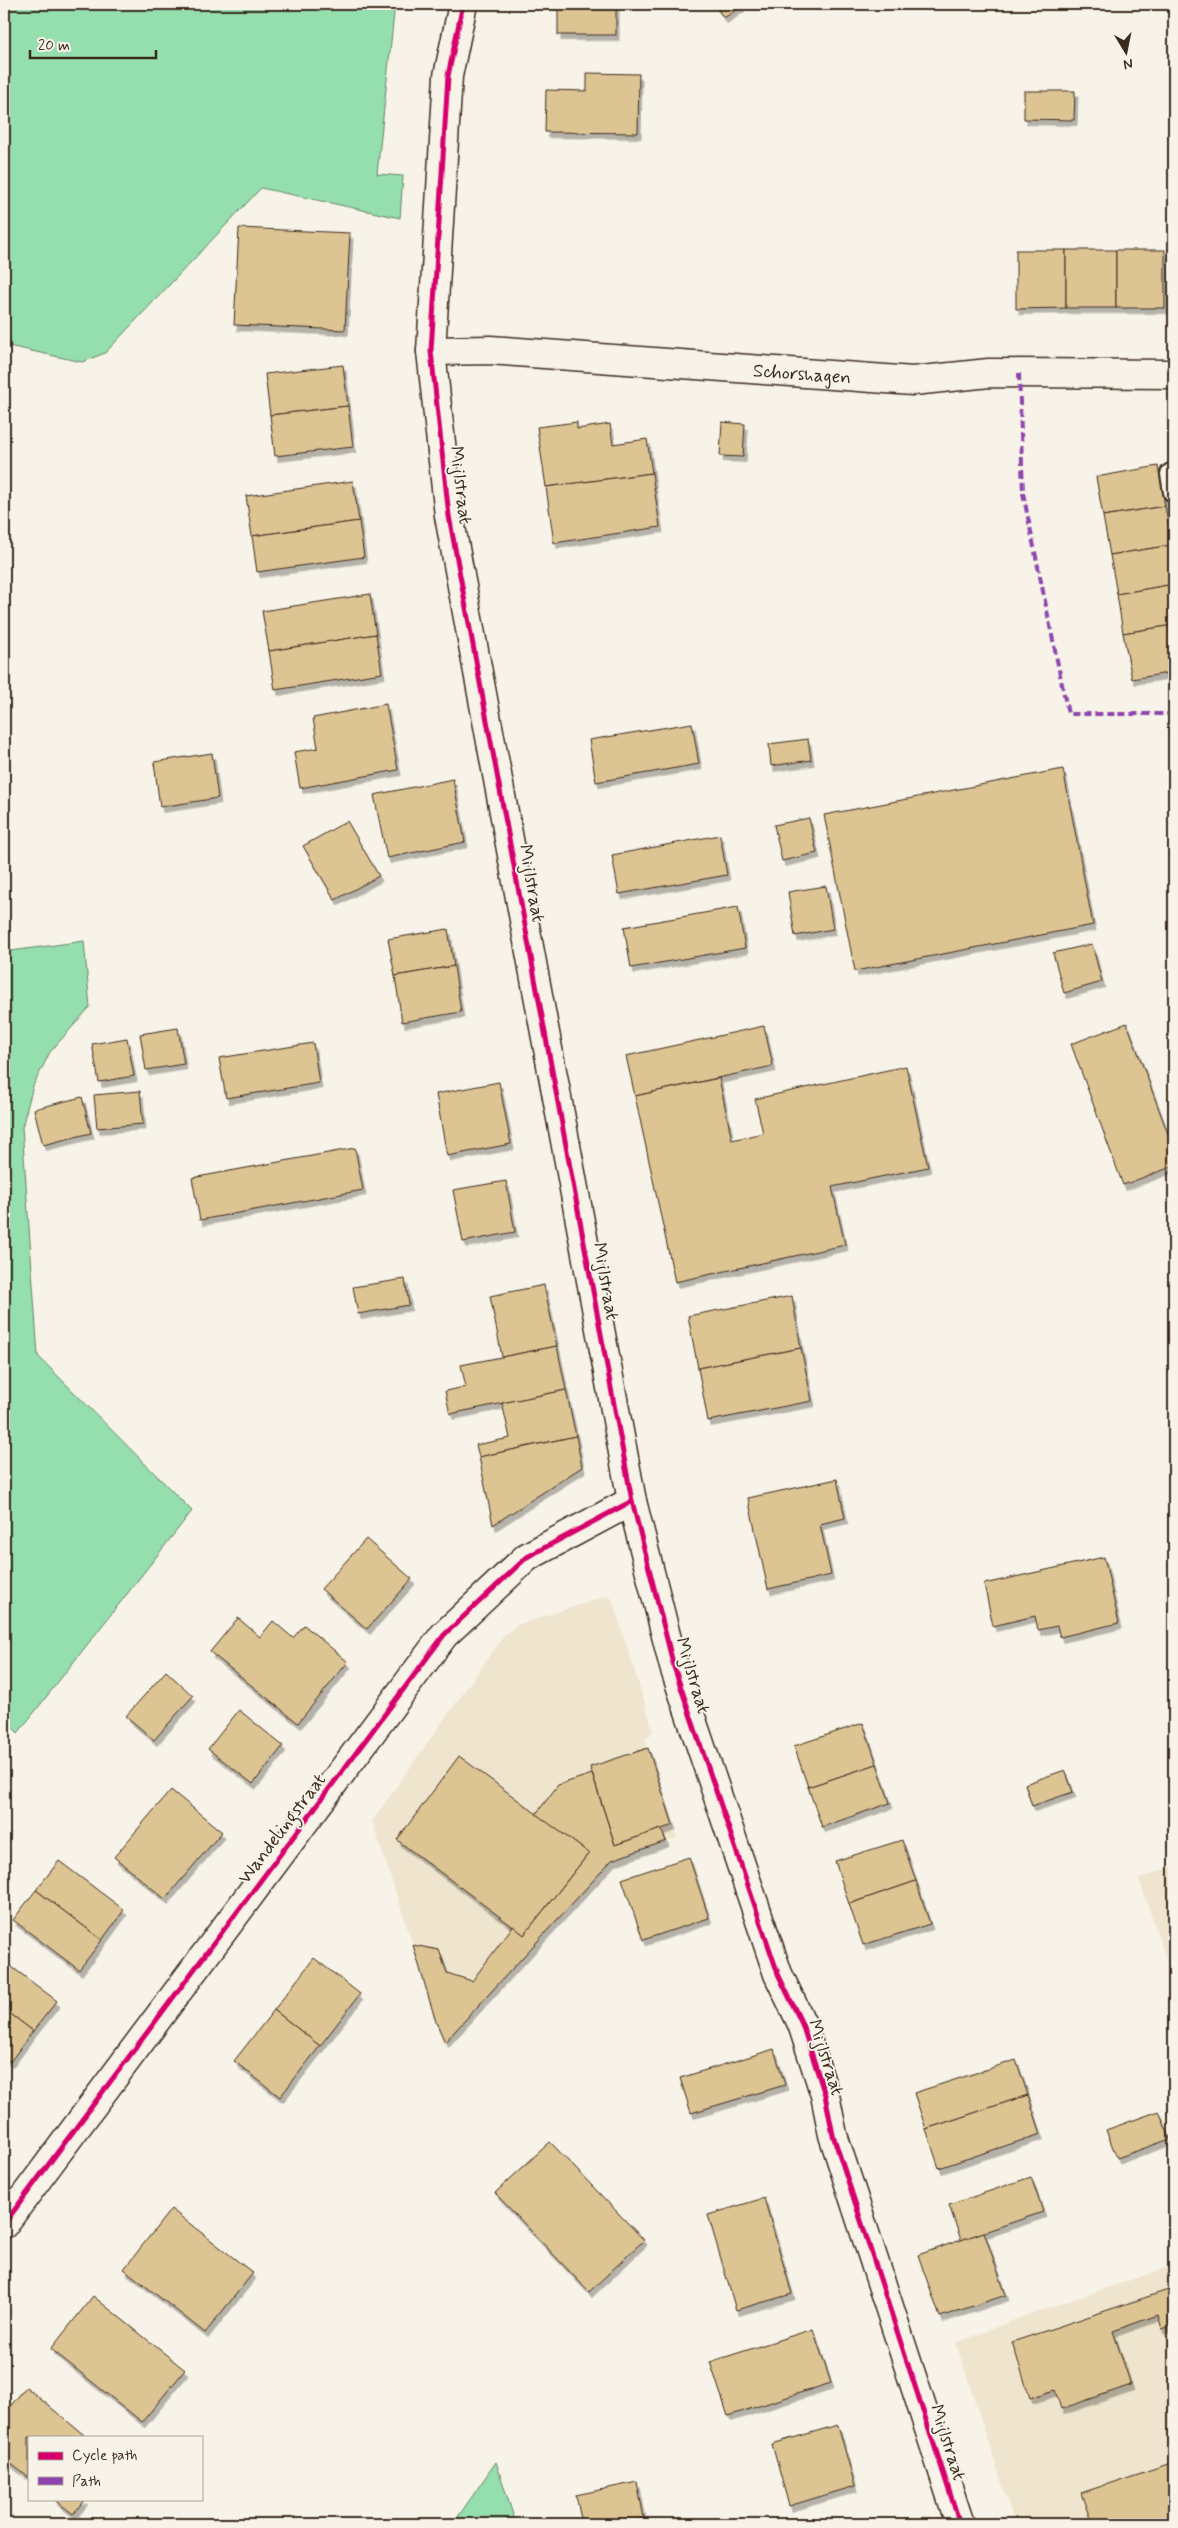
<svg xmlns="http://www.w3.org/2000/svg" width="1178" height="2528" viewBox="0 0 1178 2528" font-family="Mynerve,sans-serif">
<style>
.built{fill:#efe5ce}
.green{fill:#95dead;stroke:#688466}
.building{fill:#ddc493;stroke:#3b2a1e;filter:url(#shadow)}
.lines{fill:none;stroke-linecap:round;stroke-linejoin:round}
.lane-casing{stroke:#3b2a1e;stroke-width:24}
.street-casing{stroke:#3b2a1e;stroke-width:31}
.secondary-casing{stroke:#3b2a1e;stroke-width:31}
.lane{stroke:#f7f3e8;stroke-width:20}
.street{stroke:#f7f3e8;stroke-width:28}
.secondary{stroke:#f7f3e8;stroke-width:28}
.quiet{stroke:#8e44ad;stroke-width:4;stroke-dasharray:8 4;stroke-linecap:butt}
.cycleway-casing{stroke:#f7f3e8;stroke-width:8}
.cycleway{stroke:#d6006c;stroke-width:5}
.labels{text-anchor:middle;stroke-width:4;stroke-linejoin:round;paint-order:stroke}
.street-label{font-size:19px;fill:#3b2a1e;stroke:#f7f3e8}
</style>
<defs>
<filter id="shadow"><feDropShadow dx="3" dy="5.5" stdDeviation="0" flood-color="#0004"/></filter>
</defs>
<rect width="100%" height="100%" fill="#f7f3e8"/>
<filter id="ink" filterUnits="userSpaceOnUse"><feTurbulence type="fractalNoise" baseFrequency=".02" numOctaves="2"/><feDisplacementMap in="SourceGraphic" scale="10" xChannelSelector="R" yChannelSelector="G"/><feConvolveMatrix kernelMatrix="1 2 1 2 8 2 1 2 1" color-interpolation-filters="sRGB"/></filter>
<g filter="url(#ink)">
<g class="built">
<path d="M607 1596 612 1599 653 1729 649 1737 645 1739 677 1838 612 1860 443 2045 413 1945 372 1821 505 1634 517 1625Z"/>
<path d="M1174 1866V1982L1139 1879Z"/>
<path d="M1174 2265V2524H1015L956 2343 1022 2317Z"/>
</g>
<g class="green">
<path d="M4 4H395L377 174 403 176 400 218 261 188 105 353 82 362 4 345Z"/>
<path d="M84 941 90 1007 50 1052 33 1086 22 1127 38 1356 192 1511 18 1733 4 1718V952Z"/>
<path d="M496 2462 516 2524H453Z"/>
</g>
<g class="building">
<rect x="558" y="4" width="58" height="31"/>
<path d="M714 4H740L742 6 724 18Z"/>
<path d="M587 73 639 74 638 133 545 132 546 90 587 91Z"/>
<path d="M1024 91H1075L1074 120 1024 119Z"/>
<path d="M239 228 350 233 345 330 234 325Z"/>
<path d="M1016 250H1066V308L1016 309Z"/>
<rect x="1066" y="250" width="50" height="58"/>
<rect x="1116" y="250" width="49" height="58"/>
<path d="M343 365 348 406 270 415 265 374Z"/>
<path d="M348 406 353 447 275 456 270 415Z"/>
<path d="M577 422V429L610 424 613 444 647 439 652 473 546 487 537 427Z"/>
<path d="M722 422 745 424 743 457 720 456Z"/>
<path d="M1158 466 1165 506 1103 516 1096 477Z"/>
<path d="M652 473 660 527 554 543 546 487Z"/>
<path d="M353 481 359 521 252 536 246 496Z"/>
<path d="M1165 506 1172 545 1110 555 1103 516Z"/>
<path d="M359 521 364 557 257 572 252 536Z"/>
<path d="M1172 545 1174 584 1117 594 1110 555Z"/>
<path d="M1174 584V625L1123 633 1117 594Z"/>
<path d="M370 594 376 634 269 651 262 611Z"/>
<path d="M1174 625V672L1132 679 1123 633Z"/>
<path d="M376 634 382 673 275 690 269 651Z"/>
<path d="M386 704 398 770 300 788 294 752 318 748 313 718Z"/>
<path d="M692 723 699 764 596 782 589 740Z"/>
<path d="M808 739 811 760 771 766 769 744Z"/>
<path d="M212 753 218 798 160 807 154 762Z"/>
<path d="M1063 769 1093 925 855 971 824 815Z"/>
<path d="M453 779 465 842 387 858 374 795Z"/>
<path d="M809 818 817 853 782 861 774 825Z"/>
<path d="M347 821 379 876 335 900 303 846Z"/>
<path d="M720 835 727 875 619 894 612 855Z"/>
<path d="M826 886 833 929 795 936 788 892Z"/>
<path d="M738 907 745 948 631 968 624 927Z"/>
<path d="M448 929 454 966 395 976 388 939Z"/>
<path d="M1092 944 1102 982 1064 993 1053 953Z"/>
<path d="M454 966 461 1012 402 1022 395 976Z"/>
<path d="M1127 1023 1174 1150V1166L1123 1185 1071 1044Z"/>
<path d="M764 1026 773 1066 635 1096 626 1056Z"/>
<path d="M178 1028 184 1064 146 1070 140 1034Z"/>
<path d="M127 1038 134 1076 99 1082 92 1044Z"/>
<path d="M313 1043 319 1083 226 1098 219 1058Z"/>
<path d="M906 1066 928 1167 832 1187 845 1245 675 1282 635 1096 719 1078 732 1140 763 1133 755 1099Z"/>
<path d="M499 1082 511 1144 447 1156 436 1094Z"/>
<path d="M140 1091 143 1124 97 1128 94 1095Z"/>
<path d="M82 1097 91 1133 43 1145 34 1109Z"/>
<path d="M355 1148 363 1190 200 1220 192 1178Z"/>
<path d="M506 1181 515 1232 463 1242 453 1190Z"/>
<path d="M405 1279 409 1305 358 1314 353 1287Z"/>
<path d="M544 1285 557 1346 502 1357 490 1296Z"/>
<path d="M792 1296 801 1348 698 1368 688 1316Z"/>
<path d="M557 1346 566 1390 450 1414 445 1391 466 1387 461 1365Z"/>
<path d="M801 1348 812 1401 708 1421 698 1368Z"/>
<path d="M566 1390 576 1436 479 1457 476 1445 510 1438 502 1403Z"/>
<path d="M576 1436 582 1467 493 1525 479 1457Z"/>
<path d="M837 1479 845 1518 820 1524 831 1575 768 1589 748 1498Z"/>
<path d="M366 1539 412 1579 367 1629 321 1589Z"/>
<path d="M1104 1557 1119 1623 1060 1637 1057 1626 1038 1630 1035 1616 993 1626 984 1584Z"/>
<path d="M238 1618 260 1637 273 1621 293 1638 304 1625 348 1662 298 1723 210 1652Z"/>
<path d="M166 1671 193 1696 154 1740 126 1716Z"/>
<path d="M239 1710 283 1746 253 1784 208 1749Z"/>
<path d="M863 1723 877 1764 808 1787 794 1746Z"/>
<path d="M648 1748 673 1825 615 1845 590 1767Z"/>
<path d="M459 1756 589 1853 524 1935 397 1840Z"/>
<path d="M877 1764 890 1803 822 1827 808 1787Z"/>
<path d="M1065 1770 1073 1792 1032 1806 1025 1784Z"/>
<path d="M592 1774 615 1845 661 1829 666 1841 612 1860 445 2042 436 2022 413 1945 439 1950 447 1973 472 1981 513 1926 524 1935 589 1853 536 1814 558 1785Z"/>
<path d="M171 1790 222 1832 165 1899 114 1857Z"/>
<path d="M902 1840 916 1881 849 1904 835 1861Z"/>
<path d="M689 1857 709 1918 643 1940 622 1879Z"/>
<path d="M59 1861 124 1910 102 1940 36 1890Z"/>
<path d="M916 1881 930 1924 863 1945 849 1904Z"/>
<path d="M36 1890 102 1940 79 1970 13 1920Z"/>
<path d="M314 1958 360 1994 320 2046 274 2010Z"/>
<path d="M4 1961 57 2001 33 2031 4 2009Z"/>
<path d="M4 2009 33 2031 10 2062 4 2057Z"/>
<path d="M274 2010 320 2046 280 2097 234 2061Z"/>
<path d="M774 2049 785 2085 691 2113 680 2078Z"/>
<path d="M1016 2060 1028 2095 926 2129 914 2093Z"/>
<path d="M1028 2095 1041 2134 939 2168 926 2129Z"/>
<path d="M1159 2111 1170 2139 1117 2158 1106 2130Z"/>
<path d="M550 2142 644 2240 589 2292 495 2193Z"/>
<path d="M1031 2177 1043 2212 961 2240 949 2205Z"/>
<path d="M764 2198 792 2294 736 2310 708 2215Z"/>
<path d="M171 2209 253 2273 205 2333 124 2269Z"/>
<path d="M984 2232 1006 2295 940 2317 918 2255Z"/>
<path d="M1174 2288V2325L1162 2329 1158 2315 1113 2331 1131 2385 1061 2409 1055 2390 1030 2398 1012 2342Z"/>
<path d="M93 2296 185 2370 142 2422 51 2349Z"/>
<path d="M813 2329 831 2383 728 2416 710 2362Z"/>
<path d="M26 2387 84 2435 82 2437H29V2478L4 2458V2414Z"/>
<path d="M838 2425 855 2486 789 2506 772 2444Z"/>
<path d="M1174 2462V2524H1092L1081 2493Z"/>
<path d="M637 2482 644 2518 614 2524H582L576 2495Z"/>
<path d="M54 2499H85L73 2514Z"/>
</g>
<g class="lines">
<g class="lane-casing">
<path id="lane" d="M1174 474H1171L1174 492"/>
</g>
<g class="street-casing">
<g id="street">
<path id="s1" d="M431 351 490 350 913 381 989 373 1174 374"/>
<path d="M4 2224 444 1635 527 1557 632 1501"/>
</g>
</g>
<g class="secondary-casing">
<path id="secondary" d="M463 4 448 76 431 351 449 516 632 1501 674 1667 778 1974 802 2024 825 2095 833 2135 960 2524"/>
</g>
<use href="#lane" class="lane"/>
<use href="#street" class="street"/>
<use href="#secondary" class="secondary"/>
<path class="quiet" d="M1019 373 1023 493 1068 714H1174"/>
<g class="cycleway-casing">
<g id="cycleway">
<path d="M463 4 448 76 431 351 449 516 632 1501 674 1667 778 1974 802 2024 825 2095 833 2135 960 2524"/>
<path d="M4 2224 444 1635 527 1557 632 1501"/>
</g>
</g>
<use href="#cycleway" class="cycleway"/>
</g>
</g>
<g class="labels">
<g class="street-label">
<text dy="7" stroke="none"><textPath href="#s1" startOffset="372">Schorshagen</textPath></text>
<text transform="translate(462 485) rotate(83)" y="7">Mijlstraat</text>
<text transform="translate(533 883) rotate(80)" y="7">Mijlstraat</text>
<text transform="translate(607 1281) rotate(80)" y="7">Mijlstraat</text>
<text transform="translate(694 1675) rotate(73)" y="7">Mijlstraat</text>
<text transform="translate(281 1828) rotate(-53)" y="7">Wandelingstraat</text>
<text transform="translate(827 2057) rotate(72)" y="7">Mijlstraat</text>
<text transform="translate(949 2442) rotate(72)" y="7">Mijlstraat</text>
</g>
</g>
<rect width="1178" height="2528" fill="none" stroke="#f7f3e8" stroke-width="20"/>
<rect x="10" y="10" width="1158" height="2508" fill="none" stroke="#3b2a1e" stroke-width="2" filter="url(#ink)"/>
<rect x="28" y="2436" width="175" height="65" fill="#f7f3e8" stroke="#aca397"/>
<rect x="38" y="2452" width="25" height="8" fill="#d6006c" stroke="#aca397"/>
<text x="72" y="2460" font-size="15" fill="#3b2a1e">Cycle path</text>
<rect x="38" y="2477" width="25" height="8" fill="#8e44ad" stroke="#aca397"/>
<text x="72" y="2486" font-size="15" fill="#3b2a1e">Path</text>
<g transform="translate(1126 52) rotate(170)" stroke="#f7f3e8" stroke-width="4" paint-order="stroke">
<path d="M0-4L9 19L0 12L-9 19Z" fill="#3b2a1e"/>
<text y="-8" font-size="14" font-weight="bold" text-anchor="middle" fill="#3b2a1e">N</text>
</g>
<path d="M30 50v8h126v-8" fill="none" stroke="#3b2a1e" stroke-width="2.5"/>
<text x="38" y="50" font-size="15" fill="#3b2a1e" stroke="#f7f3e8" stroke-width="4" paint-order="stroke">20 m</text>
</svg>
